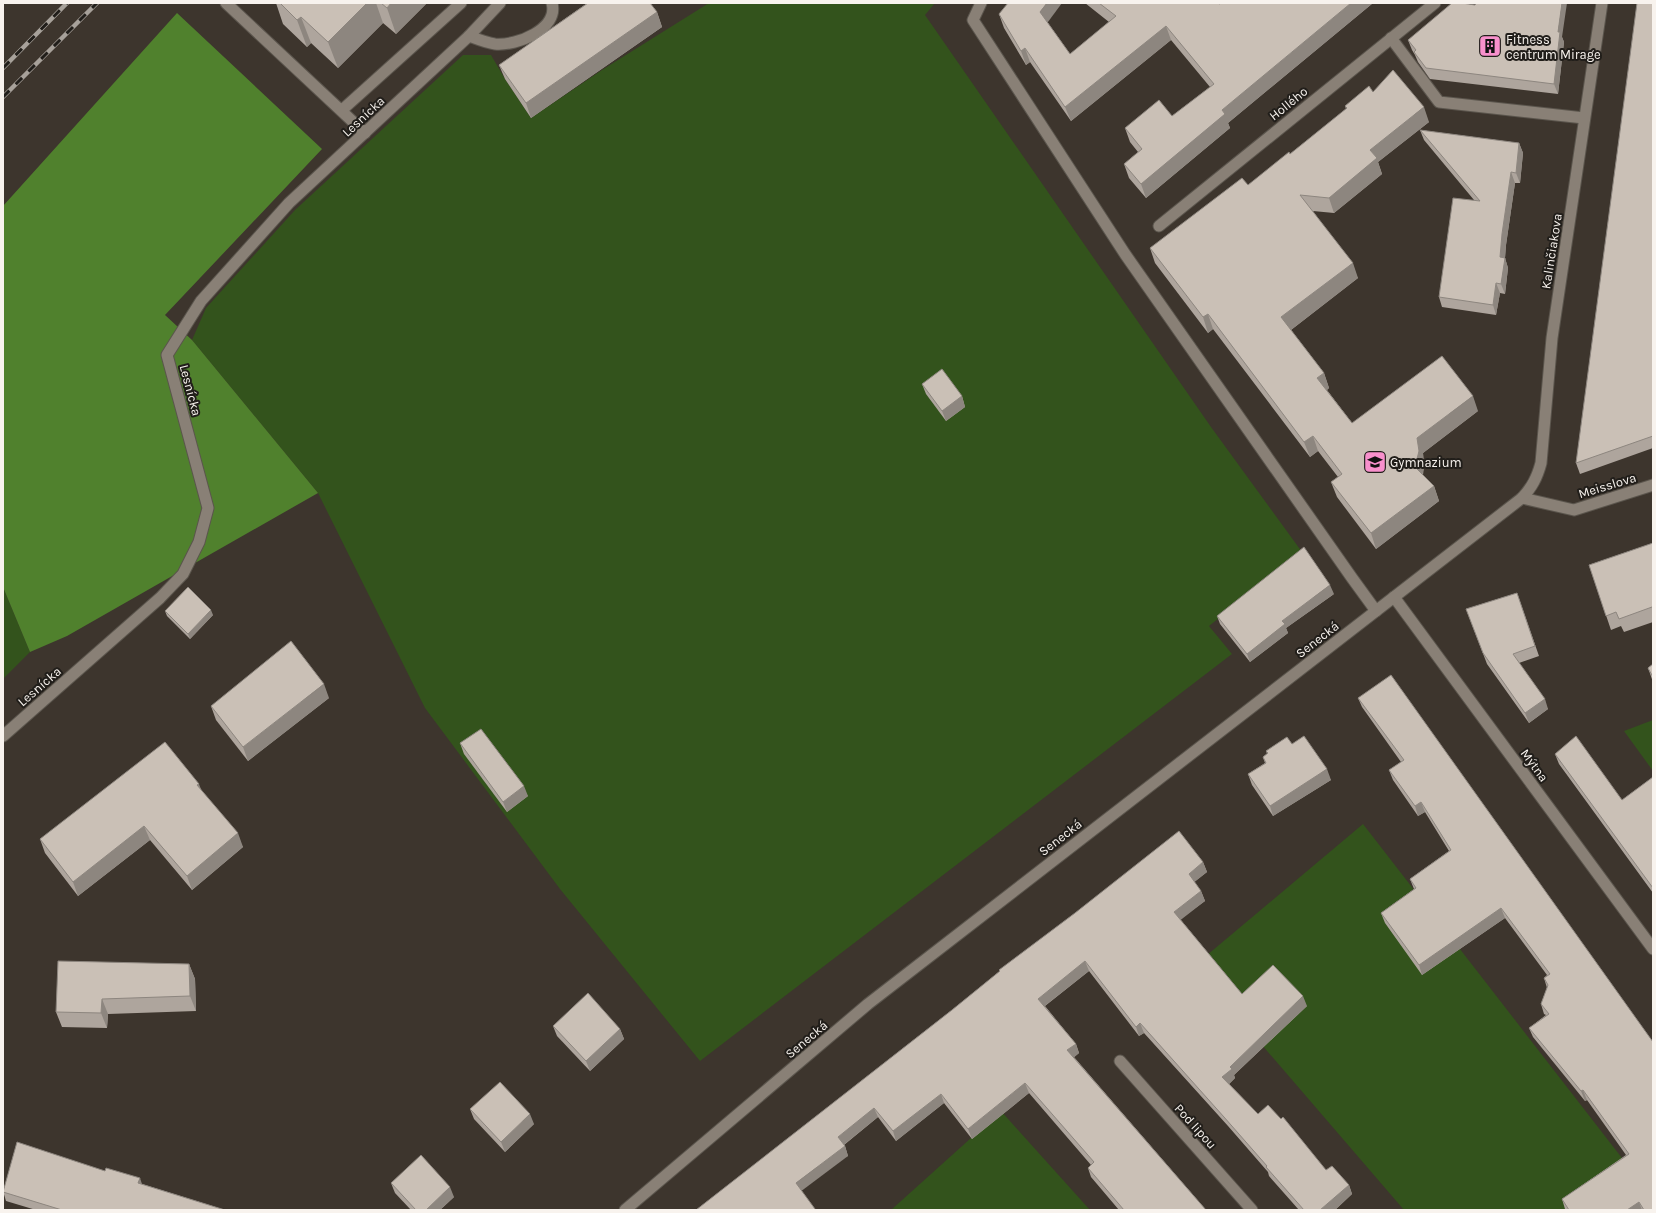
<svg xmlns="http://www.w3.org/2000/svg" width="1656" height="1213" viewBox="0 0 1656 1213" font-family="Karla,sans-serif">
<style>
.green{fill:#33531c}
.forest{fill:#50812d}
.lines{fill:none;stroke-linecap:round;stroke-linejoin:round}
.service-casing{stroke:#5b554d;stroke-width:13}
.minor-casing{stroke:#5b554d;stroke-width:13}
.secondary-casing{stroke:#5b554d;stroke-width:13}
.service{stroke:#898076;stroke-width:11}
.minor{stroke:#898076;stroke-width:11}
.secondary{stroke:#898076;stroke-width:11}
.rail-casing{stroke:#a7a19a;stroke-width:4.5}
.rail{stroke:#211e1a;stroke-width:3;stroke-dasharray:9;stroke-linecap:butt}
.wall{fill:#aea59d}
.shaded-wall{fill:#8d867f}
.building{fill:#cac0b6;stroke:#8d867f}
.labels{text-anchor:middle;stroke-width:4;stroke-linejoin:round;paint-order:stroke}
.poi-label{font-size:13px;fill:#f8f3ee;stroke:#211e1a;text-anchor:start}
.street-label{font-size:13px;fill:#f8f3ee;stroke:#211e1a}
</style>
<rect width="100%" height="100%" fill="#3d352d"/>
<g class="green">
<path d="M709 3H935L925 15 1211 427 1302 552 1209 626 1232 654 700 1061 560 889 425 708 318 493 192 340 206 308 295 210 463 55H491L505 79 531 118 602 70Z"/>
<path d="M3 583V587L30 652 3 679Z"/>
<path d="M1653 720V771L1624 731Z"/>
<path d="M1363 824 1653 1198V1210H1404L1194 966Z"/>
<path d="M1001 1111 1090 1210H891Z"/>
</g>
<path class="forest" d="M177 13 322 149 165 315 192 340 318 493 67 636 30 652 3 587V206Z"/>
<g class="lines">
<g class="service-casing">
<g id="service">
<path d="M226 3 365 133"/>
<path d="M981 3 973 20 1125 254 1352 578 1376 611"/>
<path d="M1391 38 1439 102 1584 118"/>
<path d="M342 110 461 3"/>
</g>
</g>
<g class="minor-casing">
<g id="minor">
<path d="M469 36C477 39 487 43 495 44 517 46 559 29 552 3"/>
<path d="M1159 226 1435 3"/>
<path d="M1522 498 1574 510 1653 485"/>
<path d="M1394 597 1653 949"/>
<path d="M3 736 160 598 183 574 199 542 208 508 167 355 201 301 289 203 469 36 500 3"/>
<path d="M1120 1061 1252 1210"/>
</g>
</g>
<g class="secondary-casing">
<path id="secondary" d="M625 1210 868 1004 1522 498C1532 487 1537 478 1541 463L1552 338 1602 3"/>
</g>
<use href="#service" class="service"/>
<use href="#minor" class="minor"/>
<use href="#secondary" class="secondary"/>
<g class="rail-casing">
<g id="rail">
<path d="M3 68 67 3"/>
<path d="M3 97 97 3"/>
</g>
</g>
<use href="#rail" class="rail"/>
</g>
<g class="wall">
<path d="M276 3H427L396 34 383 23 338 68 311 43 307 47 283 24Z"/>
<path d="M586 3H650L657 12 662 27 531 118 505 79 499 65 586 4Z"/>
<path d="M1085 3H1218L1220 4 1221 3H1373L1228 123 1230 128 1146 198 1129 178 1124 164 1138 152 1130 142 1125 128 1172 116 1210 87 1171 40 1071 121 1030 62 1026 65 1004 28 999 14 1048 23 1070 54 1109 22Z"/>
<path d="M1653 3V448L1580 474 1576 463Z"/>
<path d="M1562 37 1564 42 1558 94 1430 79 1418 62 1415 55 1412 50 1408 40Z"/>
<path d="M1373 92 1429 122 1378 162 1382 174 1334 213 1313 211 1358 278 1291 330 1324 373 1329 388 1327 390 1352 423 1478 411 1423 453 1424 466 1423 475 1434 486 1439 501 1376 549 1337 497 1331 482 1338 477 1318 451 1310 457 1213 329 1208 333 1155 263 1150 248 1248 185 1290 154 1346 109 1345 106Z"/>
<path d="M1420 130 1519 143 1523 153 1520 183H1515L1506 245 1505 258 1508 268 1505 294 1500 293 1496 315 1442 307 1439 297 1474 200 1424 140Z"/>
<path d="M922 384 962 396 965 407 946 421 926 394Z"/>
<path d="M1653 543V622L1624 632 1621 626 1611 630 1589 565Z"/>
<path d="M1517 593 1539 656 1519 663 1548 709 1529 723 1487 664 1466 609Z"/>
<path d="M1334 594 1286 628 1288 633 1250 662 1220 624 1217 616Z"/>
<path d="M165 611 213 615 190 639 167 616Z"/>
<path d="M1653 664V682L1648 668Z"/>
<path d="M329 698 248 761 216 720 211 706Z"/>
<path d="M1358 698 1653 1042V1210H1566L1565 1209 1562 1199 1626 1155 1587 1100 1585 1101 1533 1037 1529 1028 1546 1015 1544 1014 1541 1004 1547 988 1544 978 1547 975 1505 918 1422 975 1385 923 1381 913 1414 889 1410 879 1449 851 1425 812 1418 816 1393 780 1389 770 1401 762 1362 707Z"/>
<path d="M460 743 528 796 507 812 464 754Z"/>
<path d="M1292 744 1331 780 1273 816 1252 785 1248 774 1265 763 1263 757 1267 754 1266 751Z"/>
<path d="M1555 754 1622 800 1653 777V893L1559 764Z"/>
<path d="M201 790 243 847 192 890 150 840 78 896 45 853 40 839Z"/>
<path d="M1203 862 1207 872 1194 882 1201 891 1205 901 1180 919 1242 994 1307 1006 1234 1075 1235 1078 1229 1084 1258 1114 1326 1170 1349 1185 1352 1194 1335 1210H1299L1269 1176 1268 1172 1228 1126 1144 1033 1139 1036 1089 971 1045 1006 1076 1044 1079 1053 1074 1057 1206 1210H1119L1091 1177 1088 1168 1091 1165 1029 1093 972 1139 944 1103 896 1141 878 1117 844 1145 845 1146 848 1156 696 1210 952 1010 1000 971 999 970Z"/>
<path d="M189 964 195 979 196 1011 108 1014 107 1028 62 1027 56 1012Z"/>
<path d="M553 1026 620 1029 624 1039 590 1071 557 1036Z"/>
<path d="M470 1109 534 1124 505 1152 474 1119Z"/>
<path d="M391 1183 454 1197 440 1210H411L395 1193Z"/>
<path d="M142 1184 225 1210H36L6 1201 3 1191Z"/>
</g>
<g class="shaded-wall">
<path d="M367 3H376L383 23 338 68 328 42Z"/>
<path d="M391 3H427L396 34 387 8Z"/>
<path d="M1047 3H1062L1045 26 1040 12Z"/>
<path d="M1351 3H1373L1228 123 1230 128 1146 198 1141 184 1222 110Z"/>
<path d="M1562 3H1567L1562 37 1564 42 1558 94 1554 84 1558 32Z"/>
<path d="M657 12 662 27 531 118 526 103Z"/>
<path d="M301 17 311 43 307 47 297 20Z"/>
<path d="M1166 26 1171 40 1071 121 1065 107Z"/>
<path d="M1025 48 1030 62 1026 65 1021 51Z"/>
<path d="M1424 107 1429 122 1378 162 1382 174 1334 213 1329 198 1370 150Z"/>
<path d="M1519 143 1523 153 1520 183 1516 173Z"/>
<path d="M1511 172 1515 183 1506 245 1505 258 1508 268 1505 294 1501 284 1500 257 1502 234Z"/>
<path d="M1353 263 1358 278 1287 333 1281 317Z"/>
<path d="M1496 283 1500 293 1496 315 1493 305Z"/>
<path d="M1208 314 1213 329 1208 333 1203 317Z"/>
<path d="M1324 373 1329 388 1323 393 1317 378Z"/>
<path d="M962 396 965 407 946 421 942 411Z"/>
<path d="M1473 396 1478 411 1423 453 1424 466 1421 483 1415 467 1417 438Z"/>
<path d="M1313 436 1318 451 1310 457 1304 442Z"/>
<path d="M1434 486 1439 501 1376 549 1371 533Z"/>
<path d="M1330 585 1334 594 1286 628 1288 633 1250 662 1247 654 1282 621Z"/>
<path d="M211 610 213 615 190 639 188 634Z"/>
<path d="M324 684 329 698 248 761 243 747Z"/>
<path d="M1545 699 1548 709 1529 723 1525 713Z"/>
<path d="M1327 769 1331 780 1273 816 1270 806Z"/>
<path d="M199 784 204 797 197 785Z"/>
<path d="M524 786 528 796 507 812 503 802Z"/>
<path d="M1421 802 1425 812 1418 816 1415 806Z"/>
<path d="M144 826 150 840 78 896 73 882Z"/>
<path d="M238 833 243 847 192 890 187 876Z"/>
<path d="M1203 862 1207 872 1192 884 1189 874Z"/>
<path d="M1201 891 1205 901 1178 922 1174 912Z"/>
<path d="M1501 908 1505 918 1422 975 1419 965Z"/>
<path d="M1085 961 1089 971 1042 1008 1038 999Z"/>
<path d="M189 964 195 979 196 1011 190 996Z"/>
<path d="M1303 996 1307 1006 1234 1075 1235 1078 1226 1087 1222 1077 1230 1067Z"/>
<path d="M102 999 108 1014 107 1028 101 1013Z"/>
<path d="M1140 1023 1144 1033 1139 1036 1136 1027Z"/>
<path d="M620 1029 624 1039 590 1071 586 1061Z"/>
<path d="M1076 1044 1079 1053 1071 1060 1067 1050Z"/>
<path d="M1025 1083 1029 1093 972 1139 968 1129Z"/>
<path d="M1583 1090 1587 1100 1585 1101 1581 1091Z"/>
<path d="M941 1094 944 1103 896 1141 893 1131Z"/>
<path d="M874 1108 878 1117 841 1147 838 1137Z"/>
<path d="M530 1114 534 1124 505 1152 501 1142Z"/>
<path d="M845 1146 848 1156 800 1192 796 1183Z"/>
<path d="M140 1178 143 1187 138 1183Z"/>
<path d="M1349 1185 1352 1194 1335 1210H1320Z"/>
<path d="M450 1187 454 1197 440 1210H426Z"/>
<path d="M1639 1202 1642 1210H1627Z"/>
</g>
<g class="building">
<path d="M280 3H367L328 42 301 17 297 20Z"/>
<path d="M381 3H391L387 8Z"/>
<path d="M588 3H650L657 12 526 103 499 65Z"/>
<path d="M1008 3H1047L1040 12 1070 54 1116 16 1099 3H1218L1220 4 1221 3H1351L1222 110 1225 114 1141 184 1124 164 1142 149 1125 128 1159 100 1172 116 1214 84 1166 26 1065 107 1025 48 1021 51 999 14Z"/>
<path d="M1452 3H1462L1475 5 1476 3H1562L1558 32H1560L1554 84 1426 68 1414 52 1416 50 1408 40Z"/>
<path d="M1637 3H1653V436L1576 463Z"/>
<path d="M1393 70 1424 107 1370 150 1377 158 1329 198 1300 195 1353 263 1281 317 1324 373 1317 378 1352 423 1442 356 1473 396 1417 438 1419 451 1415 467 1434 486 1371 533 1331 482 1342 474 1313 436 1304 442 1208 314 1203 317 1150 248 1242 178 1248 185 1289 152 1290 154 1347 108 1345 106 1369 86 1373 92Z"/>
<path d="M1420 130 1519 143 1516 173 1511 172 1502 234 1500 257 1505 258 1501 284 1496 283 1493 305 1439 297 1453 198 1480 201Z"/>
<path d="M942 369 962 396 942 411 922 384Z"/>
<path d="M1653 543V608L1652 607 1619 619 1616 612 1606 616 1589 565Z"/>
<path d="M1304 547 1330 585 1282 621 1285 624 1247 654 1217 616Z"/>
<path d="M188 587 211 610 188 634 165 611Z"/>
<path d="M1517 593 1535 646 1513 654 1545 699 1525 713 1483 653 1466 609Z"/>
<path d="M291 641 324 684 243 747 211 706Z"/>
<path d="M1653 664V677L1648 668Z"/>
<path d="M1391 675 1653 1042V1210H1644L1639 1202 1627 1210H1569L1562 1199 1629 1154 1583 1090 1581 1091 1529 1028 1549 1014 1541 1004 1548 985 1544 978 1550 974 1501 908 1419 965 1381 913 1416 888 1410 879 1451 850 1421 802 1415 806 1389 770 1404 760 1358 698Z"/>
<path d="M481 729 524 786 503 802 460 743Z"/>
<path d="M1304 736 1327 769 1270 806 1248 774 1266 763 1263 757 1268 753 1266 751 1287 737 1292 744Z"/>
<path d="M1576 736 1622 800 1653 777V888L1555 754Z"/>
<path d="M165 742 199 784 197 785 238 833 187 876 144 826 73 882 40 839Z"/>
<path d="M1179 831 1203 862 1189 874 1201 891 1174 912 1242 994 1273 965 1303 996 1230 1067 1232 1069 1222 1077 1258 1114 1268 1105 1281 1119 1283 1117 1326 1170 1332 1166 1349 1185 1320 1210H1304L1266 1167 1267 1166 1224 1117 1140 1023 1136 1027 1085 961 1038 999 1076 1044 1067 1050 1206 1210H1124L1088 1168 1094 1162 1025 1083 968 1129 941 1094 893 1131 874 1108 838 1137 845 1146 796 1183 815 1209 814 1210H696L952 1010 1000 971 999 970 1075 913Z"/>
<path d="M58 961 189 964 190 996 102 999 101 1013 56 1012Z"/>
<path d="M588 993 620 1029 586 1061 553 1026Z"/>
<path d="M500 1082 530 1114 501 1142 470 1109Z"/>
<path d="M17 1142 105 1171 106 1168 140 1178 138 1183 225 1210H62L3 1192Z"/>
<path d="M421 1155 450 1187 426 1210H416L391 1183Z"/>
</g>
<defs>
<g id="building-square" transform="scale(1.15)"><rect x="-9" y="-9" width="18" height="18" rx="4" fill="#f890cc" stroke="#211e1a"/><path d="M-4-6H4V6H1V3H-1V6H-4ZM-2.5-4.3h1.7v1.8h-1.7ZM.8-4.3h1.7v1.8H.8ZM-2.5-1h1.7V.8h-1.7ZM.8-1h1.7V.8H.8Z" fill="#111"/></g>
<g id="school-square" transform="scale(1.15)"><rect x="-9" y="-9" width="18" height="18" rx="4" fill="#f890cc" stroke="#211e1a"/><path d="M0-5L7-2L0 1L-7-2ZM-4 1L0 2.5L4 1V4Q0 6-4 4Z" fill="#111"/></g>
</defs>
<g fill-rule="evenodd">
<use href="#building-square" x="1490" y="46"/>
<use href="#school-square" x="1375" y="462"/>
</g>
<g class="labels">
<g class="poi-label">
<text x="1506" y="44">Fitness<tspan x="1506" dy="15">centrum Mirage</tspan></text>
<text x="1390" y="467">Gymnazium</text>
</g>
<g class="street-label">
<text transform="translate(1288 103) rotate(-39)" y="5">Hollého</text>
<text transform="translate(363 116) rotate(-43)" y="5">Lesnícka</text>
<text transform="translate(1551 251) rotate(-81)" y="5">Kalinčiakova</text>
<text transform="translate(191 390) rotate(75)" y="5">Lesnícka</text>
<text transform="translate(1607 485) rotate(-17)" y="5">Meisslova</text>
<text transform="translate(1317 639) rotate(-38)" y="5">Senecká</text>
<text transform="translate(39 686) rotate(-41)" y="5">Lesnícka</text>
<text transform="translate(1535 765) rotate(54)" y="5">Mýtna</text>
<text transform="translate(1060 837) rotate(-38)" y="5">Senecká</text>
<text transform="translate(806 1039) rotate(-40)" y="5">Senecká</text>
<text transform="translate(1196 1126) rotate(48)" y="5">Pod lipou</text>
</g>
</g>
<rect width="1656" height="1213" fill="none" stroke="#f8f3ee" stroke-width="8"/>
</svg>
